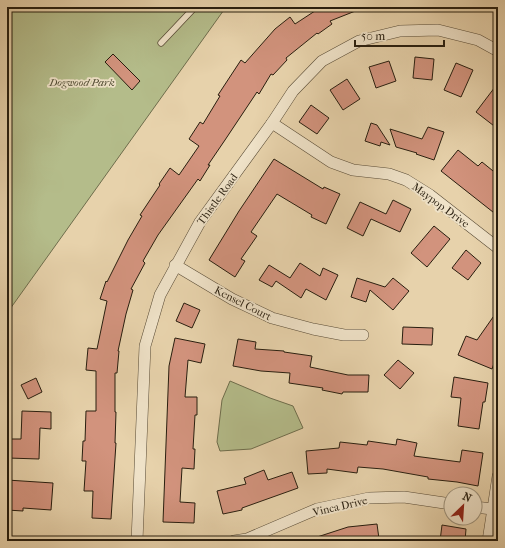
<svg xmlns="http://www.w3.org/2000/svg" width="505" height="548" viewBox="0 0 505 548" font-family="'IM FELL French Canon',serif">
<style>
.green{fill:#b4bc8a;stroke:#6e6d4c}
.building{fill:#d2937d;stroke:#281e0f}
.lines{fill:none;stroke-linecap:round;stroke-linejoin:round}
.service-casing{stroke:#584b36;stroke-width:7}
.minor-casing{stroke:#584b36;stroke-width:12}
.service{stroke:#efe2c8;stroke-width:5.5}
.minor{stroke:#efe2c8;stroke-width:11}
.labels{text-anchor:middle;stroke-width:3.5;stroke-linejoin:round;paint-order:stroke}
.park-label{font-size:11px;font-style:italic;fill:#524d34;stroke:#efe2c8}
.street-label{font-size:11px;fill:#281e0f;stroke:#efe2c8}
</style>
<rect width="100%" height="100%" fill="#e7d2ab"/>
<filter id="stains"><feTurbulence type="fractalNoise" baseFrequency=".005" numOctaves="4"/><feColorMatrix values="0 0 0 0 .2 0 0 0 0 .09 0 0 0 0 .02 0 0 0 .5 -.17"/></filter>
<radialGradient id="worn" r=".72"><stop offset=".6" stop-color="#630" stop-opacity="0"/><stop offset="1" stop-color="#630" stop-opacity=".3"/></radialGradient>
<g class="green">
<path d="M7 7H226L10 309H7Z"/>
<path d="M230 381 270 398 293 406 303 428 251 449 220 451 217 442 222 400Z"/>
</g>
<g class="building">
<path d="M321 7 363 8 330 21 332 24 318 34 317 33 286 58 287 60 273 75 271 74 259 94 257 92 225 140 208 165H210L200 181 198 179 158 235 143 261 145 263 131 289 133 290 126 314 118 351H119L117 373H115V412H116L115 443H116L111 519 92 518 93 491H84L86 461H82L83 441H85L86 411H96V371L86 370 88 348 97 349 107 301 100 299 106 281 107 282 128 240 142 216 140 215 160 185 159 184 170 168 179 175 199 146 189 139 200 122 203 124 220 96 218 95 241 60 245 63 275 29 290 17 295 24Z"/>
<path d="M113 54 140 81 132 90 105 62Z"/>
<path d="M415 57 434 59 432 80 413 78Z"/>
<path d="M389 61 396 81 376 88 369 67Z"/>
<path d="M456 63 473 70 461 97 444 90Z"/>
<path d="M347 79 360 99 343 110 330 90Z"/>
<path d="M498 83V129L476 112Z"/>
<path d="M311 105 329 118 317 134 299 122Z"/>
<path d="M371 123 377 125 390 145 381 142 380 146 365 141Z"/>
<path d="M428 127 444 132 434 160 416 154 417 153 396 147 390 129 422 139Z"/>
<path d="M458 150 478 166 482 162 498 175V216L441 171Z"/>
<path d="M274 159 323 189 324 187 340 194 326 224 311 217 312 215 277 194 251 232 257 236 241 259 245 261 235 277 209 260 239 211Z"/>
<path d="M393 200 411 209 400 232 371 219 363 236 347 228 360 202 386 214Z"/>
<path d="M434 226 450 239 427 267 411 253Z"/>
<path d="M466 250 481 263 468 280 452 268Z"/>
<path d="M300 263 320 276 323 268 338 275 326 300 306 289 301 298 276 281 272 287 259 280 269 265 290 278Z"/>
<path d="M357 278 385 287 393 278 409 291 393 310 370 290 366 302 351 297Z"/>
<path d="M184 303 200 310 192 328 176 321Z"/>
<path d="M498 310V352L492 369 458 355 466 336 477 340Z"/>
<path d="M403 327 433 328 432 345 402 344Z"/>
<path d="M175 338 205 344 201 363 188 360 185 397H197V415H195L193 449H195L194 469 182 468 180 502 195 503 194 523 163 522 169 366Z"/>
<path d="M238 339 256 342 255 349 284 351V352L312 356 310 367 348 375H369L368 392H343L342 394 322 390 323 388 289 383 290 373 261 371 233 366Z"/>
<path d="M398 360 414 373 400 389 384 375Z"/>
<path d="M454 377 488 383 485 402H483L479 429 458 426 461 398 451 397Z"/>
<path d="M36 378 42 392 28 399 21 385Z"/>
<path d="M22 411 51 412V429L40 428 39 459 8 458V439H21Z"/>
<path d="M397 439 417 443 414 456 460 462 462 450 483 453 478 486 457 482 428 479V477L383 469 358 467 357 473 327 469V473L308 474 306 451 339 448 340 442 367 445 368 441 396 445Z"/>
<path d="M264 470 268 480 292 472 298 488 242 508V510L223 514 217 491 246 484 244 478Z"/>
<path d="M7 480 53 483 51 510 23 508V511L7 510Z"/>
<path d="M377 524 379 539 364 541H311V539L348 527Z"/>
<path d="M442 525 466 529 465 541H440Z"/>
</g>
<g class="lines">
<g class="service-casing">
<path id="service" d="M161 43 195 7"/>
</g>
<g class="minor-casing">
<g id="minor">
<path d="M272 123 331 162 353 170 389 174 406 180 430 195 498 248"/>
<path d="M175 265 232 299 272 318 313 329 344 335H363"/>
<path d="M475 507 492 509"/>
<path d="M137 541 145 346 160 295 200 222 272 123 293 91 322 61 359 41 400 31 438 30 478 40 498 51"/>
<path d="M234 541 247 539 317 509 369 498 404 497 451 504"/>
<path d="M488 541 498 476"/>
</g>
</g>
<use href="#service" class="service"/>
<use href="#minor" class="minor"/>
</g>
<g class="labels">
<g class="park-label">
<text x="82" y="86">Dogwood Park</text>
</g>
<g class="street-label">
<text transform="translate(217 199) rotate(-54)" y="4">Thistle Road</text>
<text transform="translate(441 205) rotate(36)" y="4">Maypop Drive</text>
<text transform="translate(243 303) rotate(27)" y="4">Kensel Court</text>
<text transform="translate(340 506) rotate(-13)" y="4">Vinca Drive</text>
</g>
</g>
<rect width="505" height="548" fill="none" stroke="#e7d2ab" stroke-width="24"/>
<rect x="8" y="8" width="489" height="532" fill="none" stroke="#281e0f" stroke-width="2"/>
<rect x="12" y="12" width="481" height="524" fill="none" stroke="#281e0f"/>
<g transform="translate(463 506) rotate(25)"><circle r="19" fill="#efe2c8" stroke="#9f947e"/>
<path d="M0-3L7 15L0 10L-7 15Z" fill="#8f2418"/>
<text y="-6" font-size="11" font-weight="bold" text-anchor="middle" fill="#281e0f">N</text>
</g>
<path d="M355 40v6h89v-6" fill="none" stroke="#281e0f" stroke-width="2"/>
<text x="361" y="40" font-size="12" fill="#281e0f" stroke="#efe2c8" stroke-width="3" paint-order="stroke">50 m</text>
<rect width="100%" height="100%" filter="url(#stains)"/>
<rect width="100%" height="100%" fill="url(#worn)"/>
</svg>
